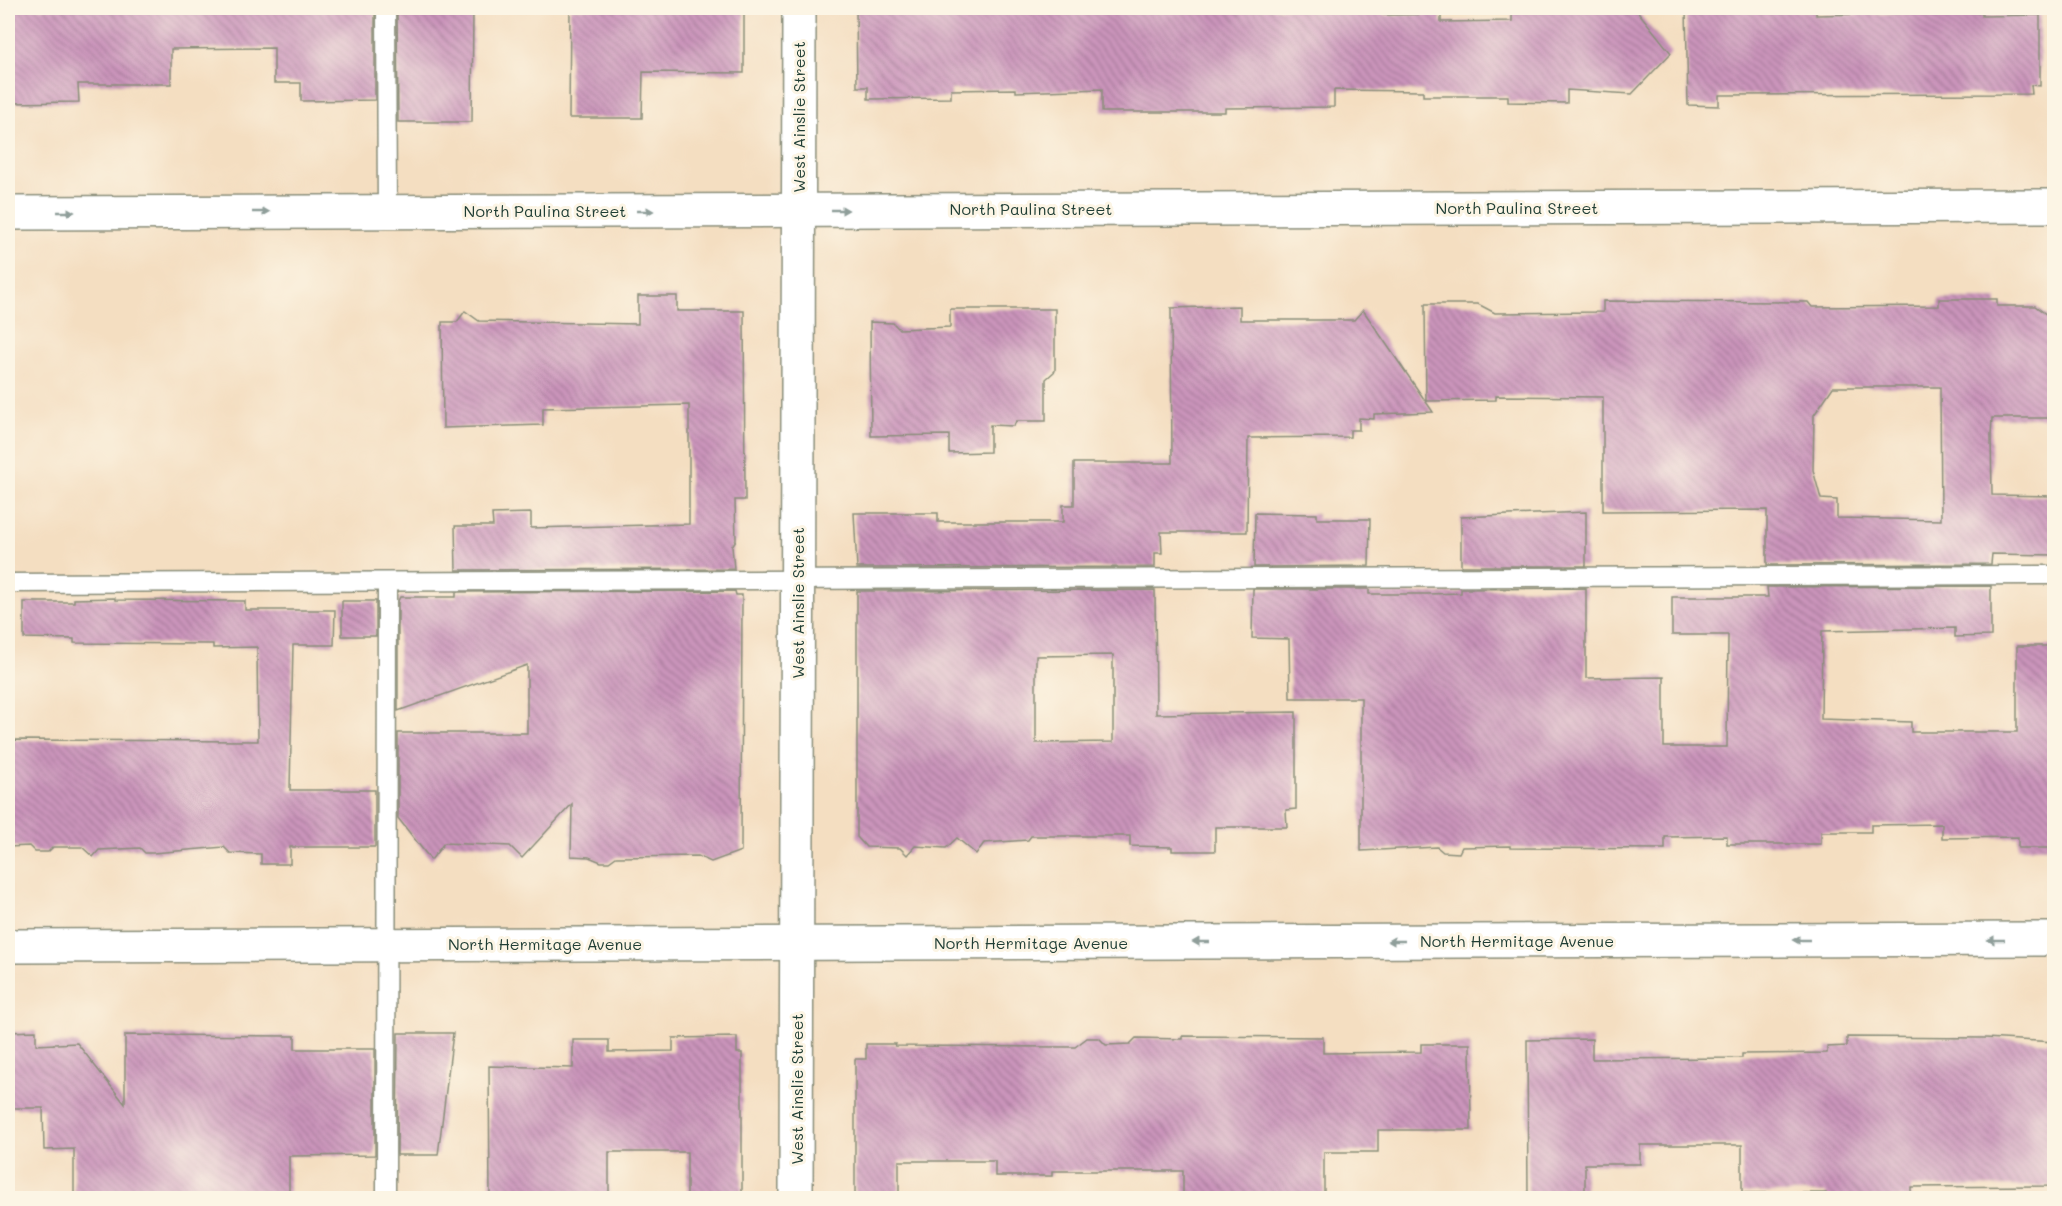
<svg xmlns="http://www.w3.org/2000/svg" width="2062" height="1206" viewBox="0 0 2062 1206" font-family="Mali,sans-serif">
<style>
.building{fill:url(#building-back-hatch);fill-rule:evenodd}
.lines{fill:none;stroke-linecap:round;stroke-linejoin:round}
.lane-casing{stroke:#8a8e7a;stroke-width:21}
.street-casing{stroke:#8a8e7a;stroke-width:36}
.lane{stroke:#fff;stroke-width:18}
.street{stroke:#fff;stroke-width:33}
.oneway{fill:#8f9e9a}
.labels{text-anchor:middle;stroke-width:6;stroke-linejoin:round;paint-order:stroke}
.street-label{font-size:16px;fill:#1f3d34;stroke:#fcf5e5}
</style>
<defs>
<pattern id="building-back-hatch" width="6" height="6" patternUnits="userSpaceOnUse" patternTransform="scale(1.5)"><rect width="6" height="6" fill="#cb94bb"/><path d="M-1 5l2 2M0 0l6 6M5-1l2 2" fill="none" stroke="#a47a99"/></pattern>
</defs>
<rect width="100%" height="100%" fill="#fcf5e5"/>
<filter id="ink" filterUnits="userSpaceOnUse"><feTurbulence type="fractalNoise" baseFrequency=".0167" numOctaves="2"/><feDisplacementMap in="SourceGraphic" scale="12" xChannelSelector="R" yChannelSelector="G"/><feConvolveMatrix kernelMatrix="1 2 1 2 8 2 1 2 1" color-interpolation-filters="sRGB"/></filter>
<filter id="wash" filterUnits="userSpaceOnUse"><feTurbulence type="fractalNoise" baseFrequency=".008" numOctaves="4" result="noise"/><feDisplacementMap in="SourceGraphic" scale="24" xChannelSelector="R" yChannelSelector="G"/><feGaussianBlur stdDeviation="1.35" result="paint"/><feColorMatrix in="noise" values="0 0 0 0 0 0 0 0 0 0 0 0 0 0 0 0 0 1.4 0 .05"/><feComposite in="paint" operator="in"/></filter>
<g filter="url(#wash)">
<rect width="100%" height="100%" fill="#f4dec1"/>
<g id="blocks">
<g class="building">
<path d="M8 8H375V100L301 101V83H274V48L171 49V84H78L79 102 8 103Z"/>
<path d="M397 8H473L472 122H398Z"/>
<path d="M570 8H744V73L643 72 642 118H569Z"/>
<path d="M856 8H1384V15L1441 14V22L1512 21V8H1635L1671 53 1632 94 1567 90V103L1508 102V96H1423V91L1334 90V107L1225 108V112H1102V89L1016 92V89L951 90V98L868 99V87H857Z"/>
<path d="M1686 8H1750V12L1816 10V15L1966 12 1982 13V16L2040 15V86L2031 85 2032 94 1719 95V106L1688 105Z"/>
<path d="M638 296H677V311H744L745 500H735L736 540 732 546 734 569 456 570 455 526H493L492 514 531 513V528L689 524V405L543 408V425L443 428 442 322H457L465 311 479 321 638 324Z"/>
<path d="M1939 299H1997V306H2035L2055 321V418H1992L1991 436 1992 495 2055 496V555L1992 554 1991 564 1767 565V510L1603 511V397L1496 396V400L1426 401 1425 304H1478L1495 313 1603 312V301L1808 302 1812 307 1939 306ZM1833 387H1940L1941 520 1837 518V500L1821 499 1813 470 1814 415Z"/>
<path d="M1240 306V320H1354L1363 310 1433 412 1374 414V419L1359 418V430H1350V437L1248 438 1247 532H1161L1162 553H1155V567L857 568 854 513H938V522H1063V505H1074V463H1172L1171 308Z"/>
<path d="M950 309H1055V371L1046 379V421H1016L1014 426 990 425V452L949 453V435L871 436 870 322 893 323 899 329 950 327Z"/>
<path d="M1586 512V566H1461V517Z"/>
<path d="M1255 513 1317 514V519H1370L1369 566 1254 567Z"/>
<path d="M1991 586V636L1955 637V628L1822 631 1821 719 1911 722V732H2017V646H2055V848H2018V837L1942 838V824L1871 825V832H1821V844H1727V836L1665 837V849L1510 848V846L1462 847 1459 853 1443 852 1437 847 1361 851V698H1290L1289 639 1252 638 1253 589H1369V594H1428L1461 593V589L1586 588V678L1664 677V747H1727L1728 635H1672V597H1768L1767 587Z"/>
<path d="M1155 590 1156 714 1296 712V809L1286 810 1287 827H1215V851H1172V847L1130 846V836H1031L1028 840 984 843 976 854 957 838 946 848 915 846 907 855 900 848 866 847 857 837V591ZM1113 655V742L1036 743V656Z"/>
<path d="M735 591 736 595H742L741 851 711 862 698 856 616 857 609 862H601L589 857 571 856 572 804 522 858 510 846 444 843 431 860 398 818V733H527V665L398 711V601L400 597H456V592Z"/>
<path d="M115 598V600L245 601V610H335L334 645H293L290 790H375V847H290V864H261V854L230 853 224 847 153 853H145L140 848 99 850 93 857 82 847H53L48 852H35L29 846 8 847V740L258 741 257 647 213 648V644L74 643V639L24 638V602H74V599Z"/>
<rect x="342" y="601" width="34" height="35"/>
<path d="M36 1031V1045L77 1043 125 1104V1035L295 1036V1049H375V1155L289 1156V1198H74V1149L44 1150 43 1108H8V1032Z"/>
<path d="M398 1033H453L438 1155H397Z"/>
<path d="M1182 1036 1323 1037V1053L1421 1052V1044H1470L1471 1130H1378V1152H1324V1198H1183V1171H1052V1176H995V1161H899V1198H855V1059H866V1044H896L895 1046 1075 1047 1087 1038H1099L1106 1045 1130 1044 1136 1038 1182 1039Z"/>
<path d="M737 1037V1053H742V1198H687V1152H609V1198H490L489 1066 573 1068V1040H609V1052L673 1051V1038Z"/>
<path d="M1847 1037 1985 1038 2055 1042V1186L1911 1187V1198H1826V1193H1742V1145H1640V1164H1585V1198H1528L1527 1040 1592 1039V1059L1742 1058V1054L1827 1053V1047L1847 1046Z"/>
</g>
</g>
</g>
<g filter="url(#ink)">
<use href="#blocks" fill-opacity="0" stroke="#8a8e7a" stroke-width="1.5"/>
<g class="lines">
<g class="lane-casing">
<g id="lane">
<path d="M386 8 387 211"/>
<path d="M8 583 2054 575"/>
<path d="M386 1198 387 582"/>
</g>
</g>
<g class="street-casing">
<g id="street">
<path d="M8 213 2054 206"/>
<path d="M8 946 2054 939"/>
<path d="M796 1198 799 8"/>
</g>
</g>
<use href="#lane" class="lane"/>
<use href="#street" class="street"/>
</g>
<defs><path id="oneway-solid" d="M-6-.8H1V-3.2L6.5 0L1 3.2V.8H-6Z" transform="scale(1.5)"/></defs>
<g class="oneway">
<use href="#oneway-solid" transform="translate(840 210)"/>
<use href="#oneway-solid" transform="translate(645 211)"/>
<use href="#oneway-solid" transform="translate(66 212)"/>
<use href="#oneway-solid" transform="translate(261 212)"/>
<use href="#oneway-solid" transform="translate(1801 940) rotate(180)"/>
<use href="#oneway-solid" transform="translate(1996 940) rotate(180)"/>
<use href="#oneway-solid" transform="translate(1396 941) rotate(180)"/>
<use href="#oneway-solid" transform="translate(1201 942) rotate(180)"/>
</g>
</g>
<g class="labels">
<g class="street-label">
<text transform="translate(799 117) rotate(-90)" y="6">West Ainslie Street</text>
<text x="1517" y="214">North Paulina Street</text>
<text x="1031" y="215">North Paulina Street</text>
<text x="545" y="217">North Paulina Street</text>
<text transform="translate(798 603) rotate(-90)" y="6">West Ainslie Street</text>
<text x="1517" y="947">North Hermitage Avenue</text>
<text x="1031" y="949">North Hermitage Avenue</text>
<text x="545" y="950">North Hermitage Avenue</text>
<text transform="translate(797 1089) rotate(-90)" y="6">West Ainslie Street</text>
</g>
</g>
<rect width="2062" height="1206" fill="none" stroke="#fcf5e5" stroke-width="30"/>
</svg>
